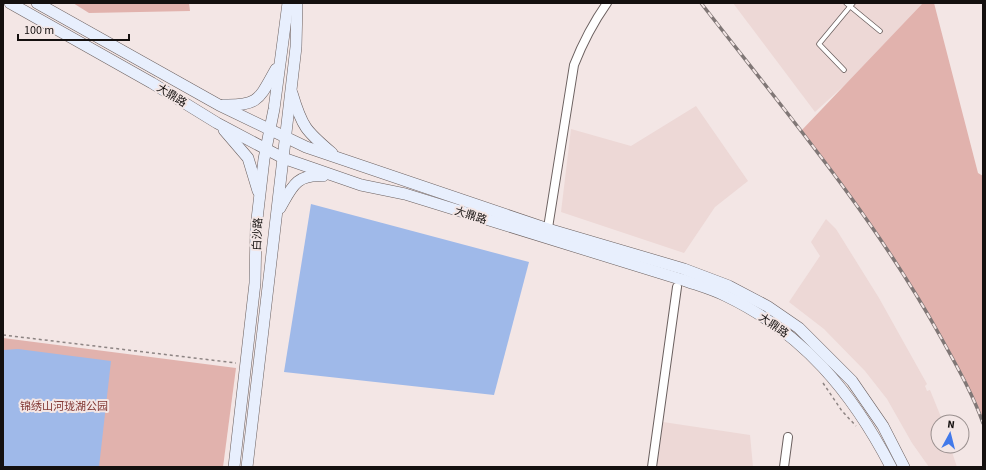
<svg xmlns="http://www.w3.org/2000/svg" width="986" height="470" viewBox="0 0 986 470" font-family="'Source Sans 3','Noto Sans SC',sans-serif">
<style>
.built{fill:#edd8d6}
.green{fill:#e1b2ad}
.water{fill:#9fb9e9}
.lines{fill:none;stroke-linecap:round;stroke-linejoin:round}
.lane-casing{stroke:#6b605f;stroke-width:5.5}
.street-casing{stroke:#6b605f;stroke-width:10}
.secondary-casing{stroke:#6b605f;stroke-width:12}
.path{stroke:#8d8483;stroke-width:1.5;stroke-dasharray:3 3;stroke-linecap:butt}
.lane{stroke:#fff;stroke-width:4}
.street{stroke:#fff;stroke-width:8}
.secondary{stroke:#e8effd;stroke-width:11}
.rail-casing{stroke:#807776;stroke-width:3.5}
.rail{stroke:#f3e6e5;stroke-width:2;stroke-dasharray:6;stroke-linecap:butt}
.labels{text-anchor:middle;stroke-width:4;stroke-linejoin:round;paint-order:stroke}
.street-label{font-size:11px;fill:#14100f;stroke:#f3e6e5}
.park-label{font-size:11px;fill:#823733;stroke:#f3e6e5}
</style>
<rect width="100%" height="100%" fill="#f3e6e5"/>
<g class="built">
<path d="M733 3H935L815 112Z"/>
<path d="M696 106 748 181 715 207 684 253 561 212 571 129 631 146Z"/>
<path d="M826 219 836 229 879 298 927 384 925 386 927 391 930 390 943 422H938V446H950L957 467H929L912 443 887 399 865 371 824 329 789 302 820 256 811 242Z"/>
<path d="M663 422 750 435 753 467H657Z"/>
</g>
<g class="green">
<path d="M73 3H189L190 11 89 13Z"/>
<path d="M923 3H934L978 173 983 176V423C973 394 956 366 941 339 901 266 853 197 801 131Z"/>
<path d="M3 338 236 368 223 467H3Z"/>
</g>
<g class="water">
<path d="M311 204 529 262 494 395 284 372Z"/>
<path d="M18 349 111 361 99 467H3V350Z"/>
</g>
<g class="lines">
<g class="lane-casing">
<g id="lane">
<path d="M846 3 880 31"/>
<path d="M844 70 819 44 853 3"/>
</g>
</g>
<g class="street-casing">
<g id="street">
<path d="M547 234 574 65C583 42 593 23 607 3"/>
<path d="M652 467 677 287"/>
<path d="M784 467 788 437"/>
</g>
</g>
<g class="secondary-casing">
<g id="secondary">
<path d="M10 3 152 83 217 123 283 158 361 185 405 194 683 280C697 285 712 289 726 296 803 333 852 392 891 467"/>
<path d="M37 3 219 105 306 147 548 229 684 269 729 286 767 306 799 328 852 381 883 426 904 467"/>
<path d="M292 93C302 127 306 131 332 153"/>
<path d="M223 105C259 106 259 99 276 69"/>
<path d="M224 130 248 158 258 191"/>
<path d="M280 208C292 187 296 174 323 176"/>
<path d="M234 467 255 283 256 228 264 159 274 109 288 3"/>
<path d="M247 467 296 47 297 3"/>
</g>
</g>
<g class="path">
<path d="M3 335 236 363"/>
<path d="M823 383 842 411 856 426"/>
</g>
<use href="#lane" class="lane"/>
<use href="#street" class="street"/>
<use href="#secondary" class="secondary"/>
<g class="rail-casing">
<path id="rail" d="M701 3C784 110 873 215 939 334 955 363 972 392 983 423"/>
</g>
<use href="#rail" class="rail"/>
</g>
<g class="labels">
<g class="street-label">
<text transform="translate(172 95) rotate(32)" y="4">大鼎路</text>
<text transform="translate(471 215) rotate(18)" y="4">大鼎路</text>
<text transform="translate(257 234) rotate(-87)" y="4">白沙路</text>
<text transform="translate(774 325) rotate(34)" y="4">大鼎路</text>
</g>
<g class="park-label">
<text x="64" y="410">锦绣山河珑湖公园</text>
</g>
</g>
<rect width="986" height="470" fill="none" stroke="#14100f" stroke-width="8"/>
<g transform="translate(950 434) rotate(7)"><circle r="19" fill="#f3e6e5" stroke="#9a908f"/>
<path d="M0-3L7 15L0 10L-7 15Z" fill="#4279ea"/>
<text y="-6" font-size="11" font-weight="bold" text-anchor="middle" fill="#14100f">N</text>
</g>
<path d="M18 34v6h111v-6" fill="none" stroke="#14100f" stroke-width="2"/>
<text x="24" y="34" font-size="12" fill="#14100f" stroke="#f3e6e5" stroke-width="3" paint-order="stroke">100 m</text>
</svg>
